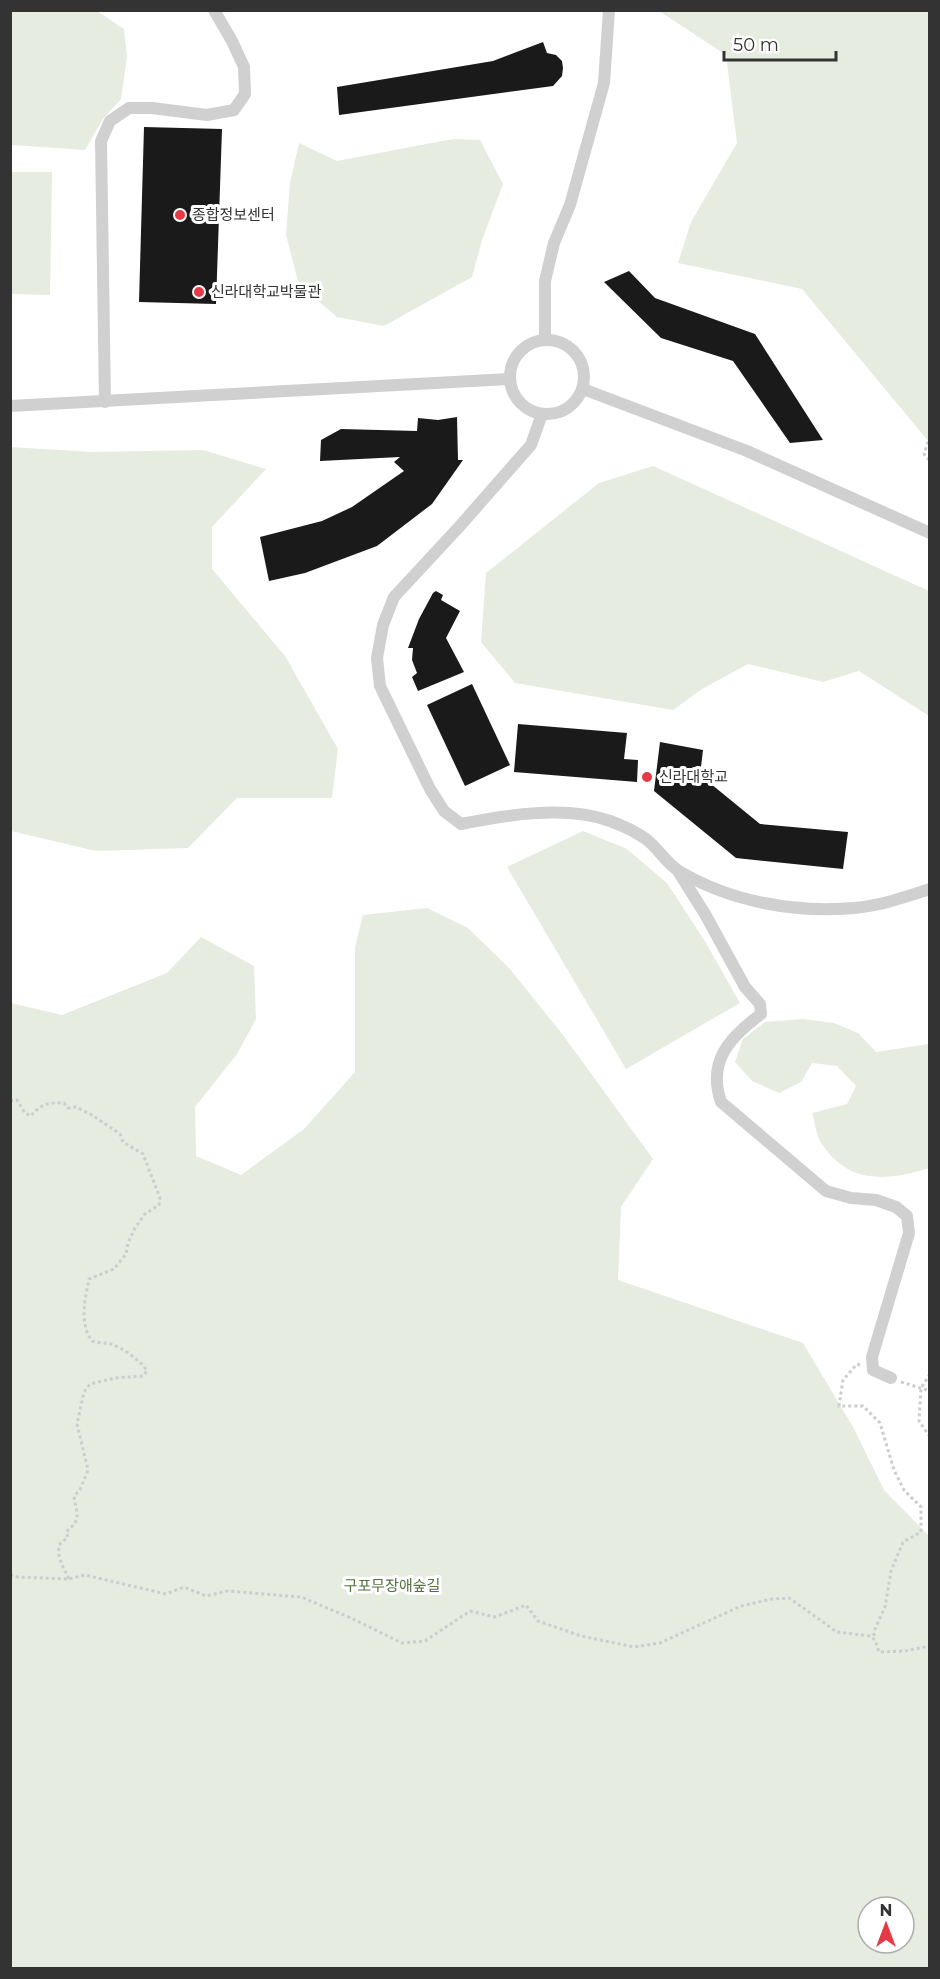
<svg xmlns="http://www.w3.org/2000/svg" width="940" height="1979" viewBox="0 0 940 1979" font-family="Montserrat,'Noto Sans KR',sans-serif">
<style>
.green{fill:#e6ecdf;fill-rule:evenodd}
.building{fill:#1a1a1a}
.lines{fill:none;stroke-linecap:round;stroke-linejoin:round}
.path{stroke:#cdcdcd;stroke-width:3;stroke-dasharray:3 3;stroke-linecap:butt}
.street{stroke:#d0d0d0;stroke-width:12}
.poi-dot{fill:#e63946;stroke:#fff;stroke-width:2}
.labels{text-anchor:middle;stroke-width:6;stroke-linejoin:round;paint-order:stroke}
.poi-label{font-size:15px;fill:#333;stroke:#fff;text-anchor:start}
.park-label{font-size:15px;fill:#56703f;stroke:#fff}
</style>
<rect width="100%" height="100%" fill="#fff"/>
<g class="green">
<path d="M10 11H97L124 29 127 57 121 99 103 119 85 150 11 145Z"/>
<path d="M659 11H929V442L802 289 678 263 691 222 737 143 726 55Z"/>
<path d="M453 139 480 140 503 184 482 240 472 277 384 326 337 317 299 285 286 235 290 183 299 143 337 161Z"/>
<path d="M11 172H52L50 295 11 294Z"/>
<path d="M10 447 92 452 203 450 266 469 212 527V569L285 656 338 749 332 798H237L188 848 96 851 11 831Z"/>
<path d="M653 466 929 591V716L859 671 823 682 748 664 702 689 673 710 515 683 481 642 486 573 599 483Z"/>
<path d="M583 831 627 849 667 883 706 943 740 1003 626 1069 507 867Z"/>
<path d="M427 908 468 928 509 968 563 1035 653 1159 621 1207 618 1280 803 1343 853 1427 884 1490 929 1536V1968H11V1003L62 1015 167 973 201 937 254 966 256 1019 237 1054 195 1107 196 1156 241 1175 304 1129 355 1072V947L363 915ZM868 1907H904V1943H868Z"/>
<path d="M803 1019 834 1023 858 1033 876 1052 929 1044V1168C888 1181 849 1185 822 1144 816 1136 815 1122 812 1113L847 1104 856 1086 837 1066 812 1063 801 1082 779 1093 752 1081 735 1062 743 1039 765 1022Z"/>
</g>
<g class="building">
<path d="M543 42 547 53 556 55 562 61 563 68 562 76 553 86 339 115 337 87 493 61Z"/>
<path d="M144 127 222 129 216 304 139 302Z"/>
<path d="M629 271 655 298 755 334 823 440 790 443 733 361 661 338 604 282Z"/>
<path d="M457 417 458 460H463L432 504 377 546 305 573 269 581 260 537 322 521 352 507 404 471 394 462 400 457 320 461 321 440 341 429 417 431 418 418 438 420Z"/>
<path d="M436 591 443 595 441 600 460 611 446 638 464 672 418 691 412 677 417 673 412 660 413 648H408L419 619 433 593Z"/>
<path d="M472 684 510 765 465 786 427 705Z"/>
<path d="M518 724 627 733 624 759 638 760 637 782 514 772Z"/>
<path d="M660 742 703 750 700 775 760 824 848 832 843 869 736 858 654 791Z"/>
</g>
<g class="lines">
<g class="path">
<path d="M930 436 924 454 930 461"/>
<path d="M10 1101 17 1100 25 1113 31 1116C41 1104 49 1102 64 1103L68 1108 76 1107 92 1115 120 1134 123 1142 143 1154 160 1198 159 1205 145 1214 135 1228 128 1243 126 1254 114 1269 89 1279C85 1299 79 1323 92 1341 98 1343 105 1343 111 1344 123 1348 141 1361 147 1371L143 1376 115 1378 90 1384 84 1392 77 1424 88 1470 80 1490 74 1496C76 1514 83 1518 66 1532L68 1537 59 1545C57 1558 63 1567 69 1579"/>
<path d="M860 1365 857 1364 843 1380 839 1406H863L880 1423 894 1470 904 1490 921 1507V1532L903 1542 891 1571 885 1607 874 1631V1638"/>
<path d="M930 1374 921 1388 919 1421 930 1437"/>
<path d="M901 1382 930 1391"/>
<path d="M10 1575 17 1577 69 1579 85 1575 166 1594 184 1587 206 1596 227 1591 301 1597 351 1618 402 1643 425 1641 470 1611 495 1617 526 1605 538 1621 581 1636 634 1647 660 1643 741 1606 772 1599 789 1598 837 1632 870 1636 875 1640 879 1652 905 1651 930 1646"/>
</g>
<g class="street">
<path d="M545 339V281L554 243 570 205 604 83 609 10"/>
<circle cx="547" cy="377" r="37"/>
<path d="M583 389 747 451 930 533"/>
<path d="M105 402 101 141 110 121 129 108H152L207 115 234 110 245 94 244 67 232 41 214 10"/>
<path d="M10 406 509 379"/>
<path d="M542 414 531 445 459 527 394 597 383 625 377 658 380 686 430 789 444 811 461 824C506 815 566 805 610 821 621 825 636 832 646 839 658 848 666 863 679 871 731 902 795 913 854 908 880 906 905 897 930 889"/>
<path d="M678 871 705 914 745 987 760 1004 761 1014C730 1037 707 1061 721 1102L826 1191 851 1198 876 1200 896 1207 907 1216 909 1233 872 1357 873 1370 891 1378"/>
</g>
</g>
<g class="poi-dot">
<circle cx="180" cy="215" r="6"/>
<circle cx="199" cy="292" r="6"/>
<circle cx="647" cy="777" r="6"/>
</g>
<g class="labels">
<g class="poi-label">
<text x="192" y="220">종합정보센터</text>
<text x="211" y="297">신라대학교박물관</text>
<text x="659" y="782">신라대학교</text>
</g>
<g class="park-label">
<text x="392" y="1591">구포무장애숲길</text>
</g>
</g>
<rect width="940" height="1979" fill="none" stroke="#333333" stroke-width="24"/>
<g transform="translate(886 1925)"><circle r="28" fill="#ffffff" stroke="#adadad" stroke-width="1.5"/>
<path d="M0-4.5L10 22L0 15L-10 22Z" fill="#e63946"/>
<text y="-9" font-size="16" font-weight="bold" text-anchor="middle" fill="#333333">N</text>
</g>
<path d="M724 51v9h112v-9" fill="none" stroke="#333333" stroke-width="3"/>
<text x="733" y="51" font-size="18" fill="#333333" stroke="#ffffff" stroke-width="4.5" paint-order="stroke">50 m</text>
</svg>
